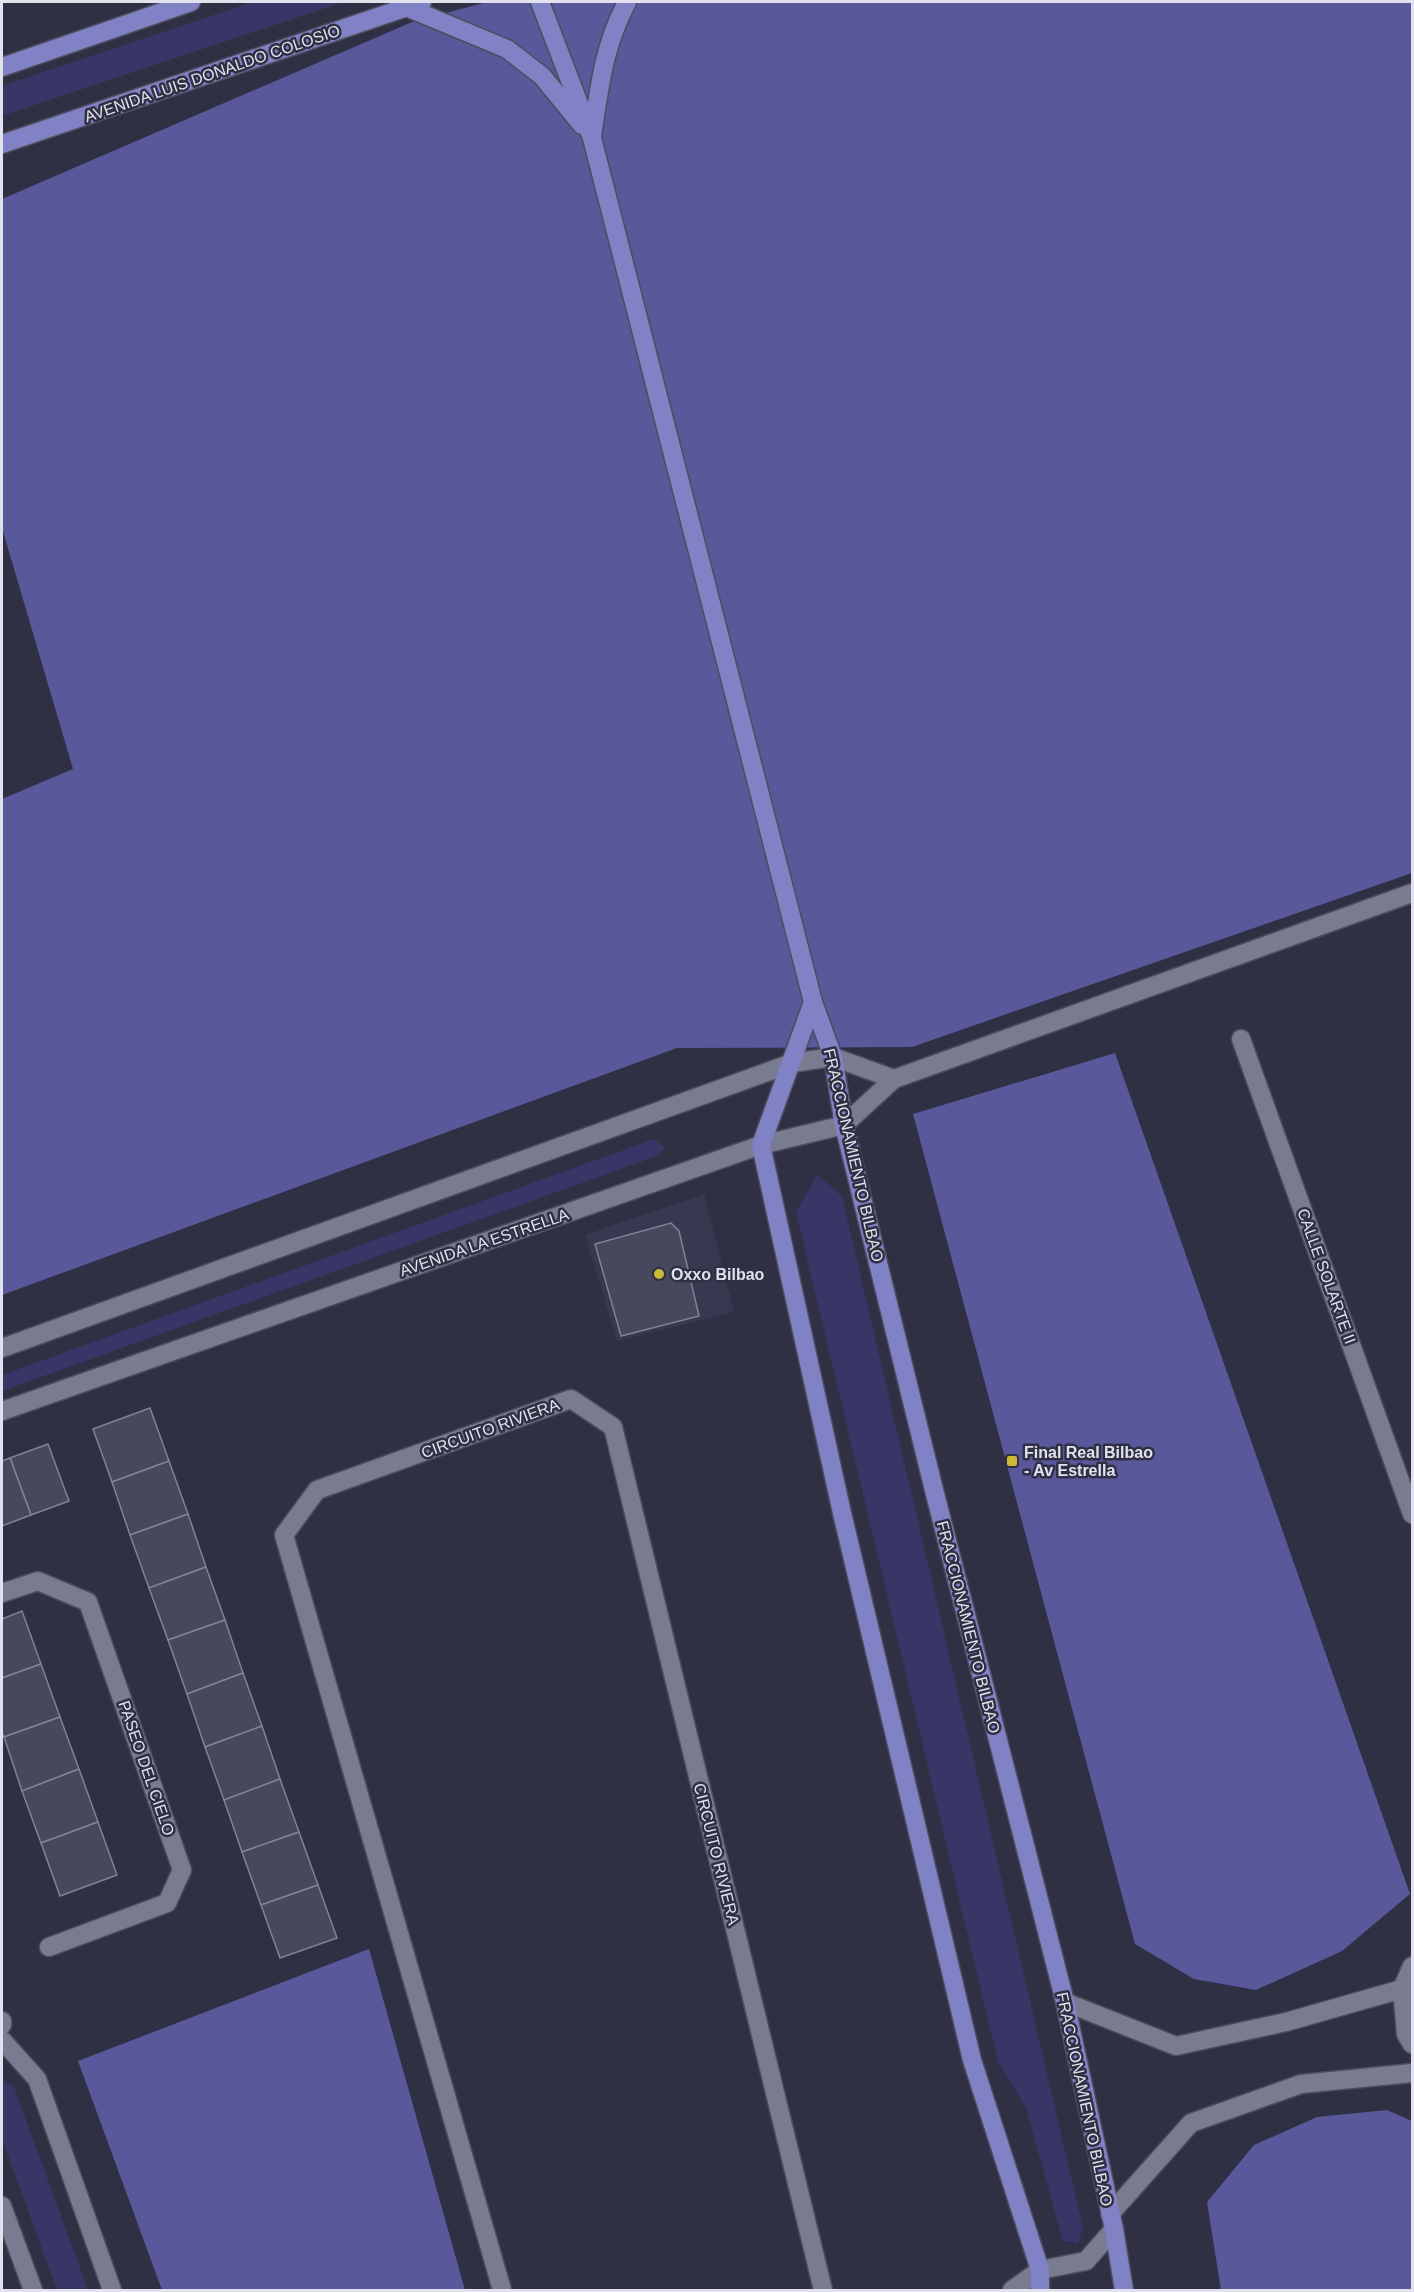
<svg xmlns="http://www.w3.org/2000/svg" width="1414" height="2292" viewBox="0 0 1414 2292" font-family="Arial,sans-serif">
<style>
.built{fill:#373951}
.green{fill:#373666}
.forest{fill:#58589b}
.building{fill:#47485c;stroke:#808298;stroke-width:1.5}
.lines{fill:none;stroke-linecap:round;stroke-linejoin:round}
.minor-casing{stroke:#4c4d5c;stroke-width:21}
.major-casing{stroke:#4c4d5c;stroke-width:21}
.minor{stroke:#797b91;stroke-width:18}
.major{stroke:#8181c6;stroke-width:18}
.poi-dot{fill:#cbba39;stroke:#2f3043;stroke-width:2}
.labels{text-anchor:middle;stroke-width:5;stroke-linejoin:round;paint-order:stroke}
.street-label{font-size:16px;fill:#e1e2ee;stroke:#2f3043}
.poi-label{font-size:16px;font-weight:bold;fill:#e1e2ee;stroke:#2f3043;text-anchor:start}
</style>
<rect width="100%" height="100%" fill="#2f3043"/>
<path class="built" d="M704 1194 734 1312 617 1341 585 1235Z"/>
<g class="green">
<path d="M252 2H344L2 116V86Z"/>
<path d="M654 1139 665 1147 657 1156 2 1391V1375Z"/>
<path d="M817 1175 842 1196 1083 2228 1078 2243 1063 2241 1026 2108 998 2062 796 1212Z"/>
<path d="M3 2079 14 2087 88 2290H57L2 2139V2080Z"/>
</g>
<g class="forest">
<path d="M487 2H1412V873L912 1047 677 1048 2 1295V799L73 769 2 528V199L412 22Z"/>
<path d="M1115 1053 1410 1894 1342 1951 1256 1990 1194 1979 1135 1944 913 1114Z"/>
<path d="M369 1949 465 2290H162L78 2061Z"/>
<path d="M1387 2110 1412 2121V2290H1221L1207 2202 1254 2145 1317 2117Z"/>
</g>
<g class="building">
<path d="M671 1223 679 1231 699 1316 621 1336 595 1244Z"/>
<path d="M150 1408 169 1461 112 1482 93 1429Z"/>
<path d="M48 1444 69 1501 31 1515 10 1458Z"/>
<path d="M10 1458 31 1515 2 1526V1461Z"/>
<path d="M169 1461 188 1514 130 1535 112 1482Z"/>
<path d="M188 1514 206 1567 149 1588 130 1535Z"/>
<path d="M206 1567 225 1620 168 1640 149 1588Z"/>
<path d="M22 1611 41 1664 2 1678V1619Z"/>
<path d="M225 1620 243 1673 187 1694 168 1640Z"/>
<path d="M41 1664 60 1717 4 1737 2 1732V1678Z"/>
<path d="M243 1673 262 1726 205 1747 187 1694Z"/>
<path d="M60 1717 79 1769 22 1791 4 1737Z"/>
<path d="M262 1726 280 1779 224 1800 205 1747Z"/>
<path d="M79 1769 98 1822 41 1843 22 1791Z"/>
<path d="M280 1779 299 1832 242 1852 224 1800Z"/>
<path d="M98 1822 117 1875 60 1896 41 1843Z"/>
<path d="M299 1832 318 1885 261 1905 242 1852Z"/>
<path d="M318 1885 337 1938 280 1958 261 1905Z"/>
</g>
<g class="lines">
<g class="minor-casing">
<g id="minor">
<path d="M1241 1039 1412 1514"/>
<path d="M894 1079 1412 893"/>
<path d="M2 1348 792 1063 833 1057 894 1079 844 1125 761 1145 2 1411"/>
<path d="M2 1593 38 1581 88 1602 182 1870 167 1903 49 1947"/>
<path d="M1412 1966 1402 1989 1406 2034 1412 2044"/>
<path d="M1065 2002 1176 2046 1286 2022 1402 1989"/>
<path d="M2 2021V2025"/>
<path d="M2 2040 37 2079 112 2290"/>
<path d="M2 2206 33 2290"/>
<path d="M1110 2214 1191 2123 1301 2084 1412 2073"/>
<path d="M502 2290 284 1535 317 1490 571 1399 613 1427 823 2290"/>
<path d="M1012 2290 1040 2270 1086 2261 1114 2229"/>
</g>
</g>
<g class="major-casing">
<g id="major">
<path d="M540 2 592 138 813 1002"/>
<path d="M406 7 507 49 542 76 582 125"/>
<path d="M2 67 191 2"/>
<path d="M592 136C600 85 603 48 627 2"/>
<path d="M2 144 422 2"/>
<path d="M1040 2290V2270L972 2060 842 1513 761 1145 813 1002 833 1057 844 1125 934 1490 1065 2002 1114 2229 1124 2290"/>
</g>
</g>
<use href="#minor" class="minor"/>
<use href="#major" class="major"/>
</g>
<g class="poi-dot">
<circle cx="659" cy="1274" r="6"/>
<rect x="1006" y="1455" width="12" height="12" rx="3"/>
</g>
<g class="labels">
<g class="street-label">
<text transform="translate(212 73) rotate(-19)" y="6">AVENIDA LUIS DONALDO COLOSIO</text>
<text transform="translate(854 1155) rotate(77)" y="6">FRACCIONAMIENTO BILBAO</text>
<text transform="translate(484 1242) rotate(-19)" y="6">AVENIDA LA ESTRELLA</text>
<text transform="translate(1327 1276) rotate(70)" y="6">CALLE SOLARTE II</text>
<text transform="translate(490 1428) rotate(-20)" y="6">CIRCUITO RIVIERA</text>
<text transform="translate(969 1627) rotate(76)" y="6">FRACCIONAMIENTO BILBAO</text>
<text transform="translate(147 1768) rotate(71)" y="6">PASEO DEL CIELO</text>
<text transform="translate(717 1854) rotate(76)" y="6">CIRCUITO RIVIERA</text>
<text transform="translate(1085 2099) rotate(78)" y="6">FRACCIONAMIENTO BILBAO</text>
</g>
<g class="poi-label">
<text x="671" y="1280">Oxxo Bilbao</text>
<text x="1024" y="1458">Final Real Bilbao<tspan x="1024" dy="18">- Av Estrella</tspan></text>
</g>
</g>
<rect width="1414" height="2292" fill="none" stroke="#e1e2ee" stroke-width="6"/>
</svg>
